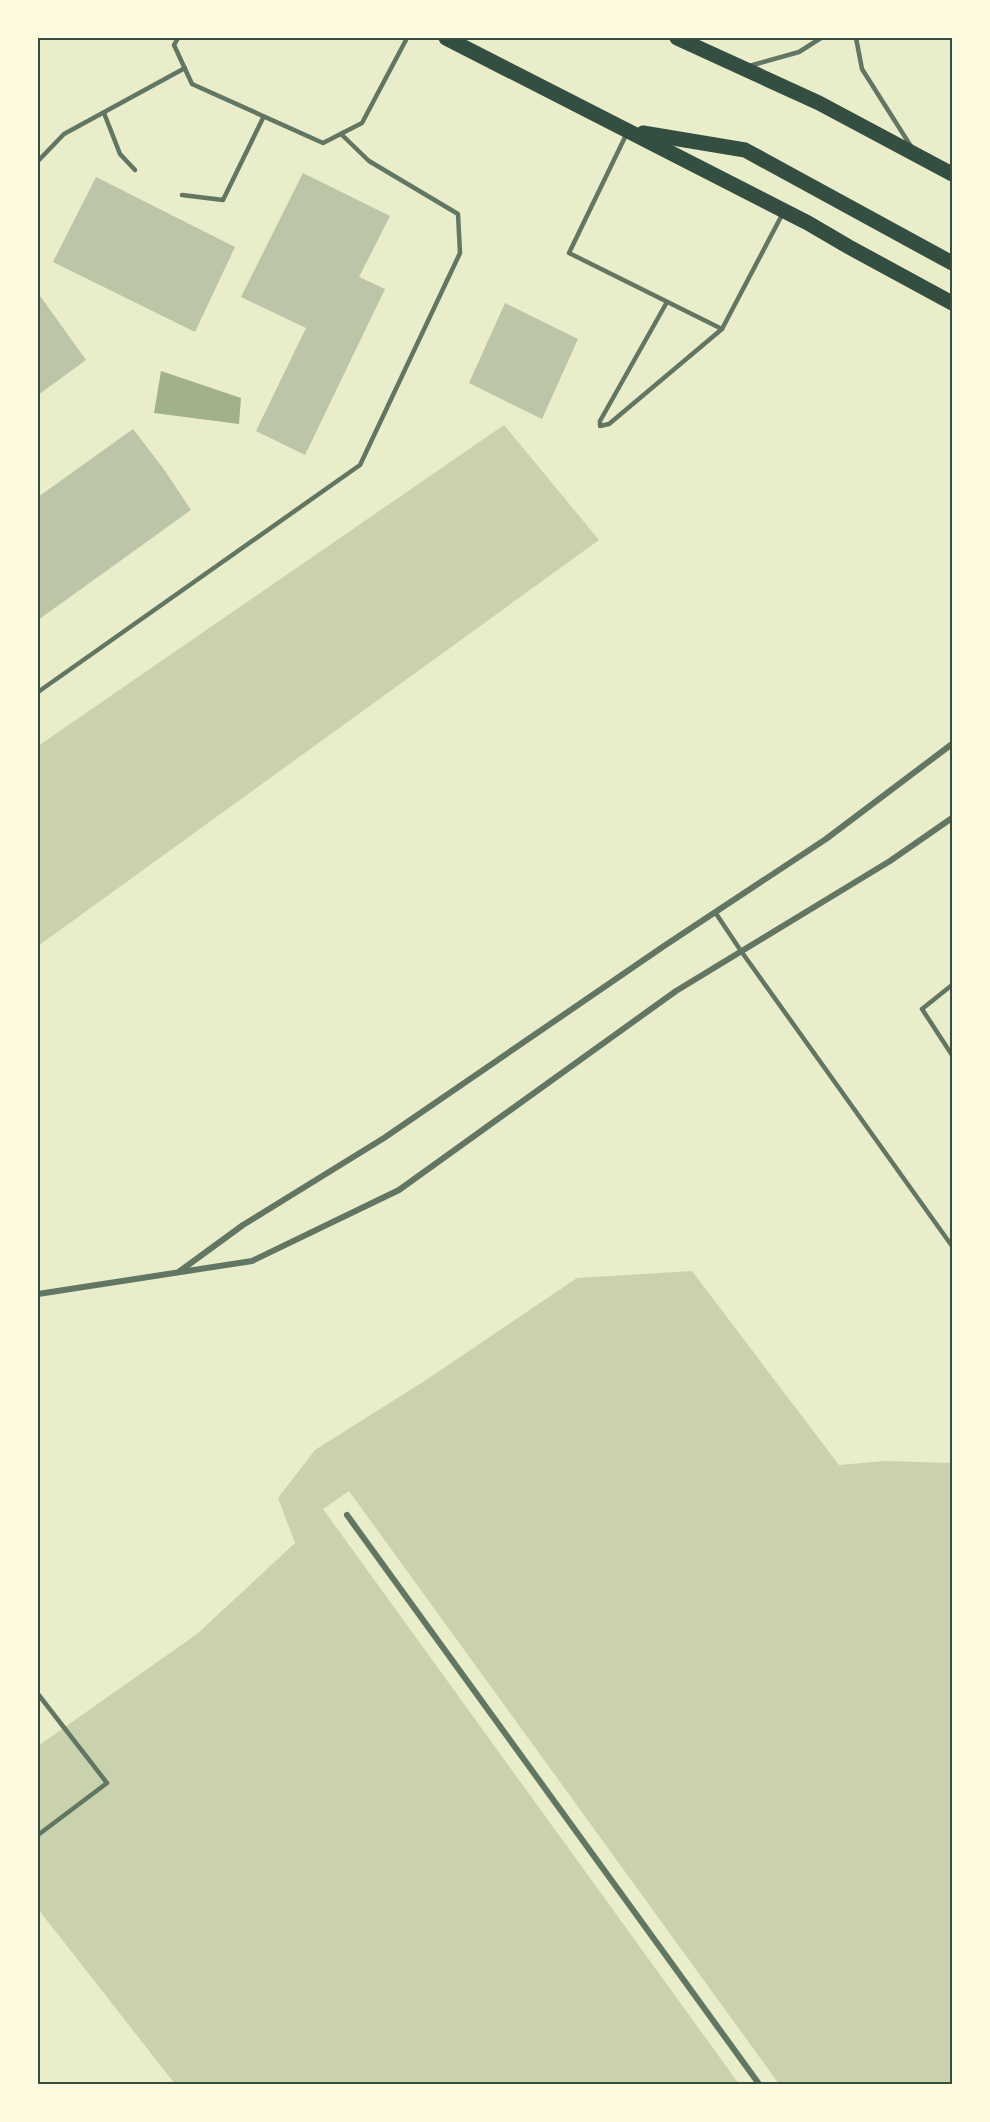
<svg xmlns="http://www.w3.org/2000/svg" width="990" height="2122" viewBox="0 0 990 2122" font-family="'Roboto Condensed',sans-serif">
<style>
.green{fill:#cad2ad}
.water{fill:#a3b18a}
.building{fill:#bcc5a7}
.lines{fill:none;stroke-linecap:round;stroke-linejoin:round}
.service{stroke:#617663;stroke-width:4.5}
.minor{stroke:#617663;stroke-width:6}
.primary{stroke:#344e41;stroke-width:15}
.neatline{fill:none;stroke:#344e41;stroke-width:2}
</style>
<rect width="100%" height="100%" fill="#e9edc9"/>
<g class="green">
<path d="M504 425 599 540 38 946V746Z"/>
<path d="M692 1271 839 1465 885 1461 952 1463V2084H779L349 1491 323 1509 739 2084H175L38 1909V1746L197 1634 295 1543 278 1498 315 1450 426 1380 577 1278Z"/>
</g>
<path class="water" d="M161 371 241 398 239 424 154 413Z"/>
<g class="building">
<path d="M303 173 390 216 359 277 385 289 305 455 256 431 306 328 241 297Z"/>
<path d="M96 177 235 247 195 332 53 262Z"/>
<path d="M38 293 86 360 38 395Z"/>
<path d="M505 303 578 339 542 419 469 383Z"/>
<path d="M133 429 163 468 191 510 38 620V497Z"/>
</g>
<g class="lines">
<g class="service">
<path d="M178 38 174 45 192 84 323 143 362 123 407 38"/>
<path d="M856 38 862 69 912 148"/>
<path d="M749 66 799 52 821 38"/>
<path d="M104 113 120 154 135 170"/>
<path d="M627 133 569 253 722 329 783 213"/>
<path d="M38 161 64 134 185 68"/>
<path d="M182 195 223 200 263 118"/>
<path d="M667 302 600 421V426L609 424 722 329"/>
<path d="M38 692 360 465 460 253 458 214 369 161 341 134"/>
<path d="M715 912 741 951 952 1246"/>
<path d="M952 985 922 1009 952 1055"/>
<path d="M38 1694 107 1783 38 1835"/>
</g>
<g class="minor">
<path d="M180 1271 243 1225 384 1138 664 946 826 839 952 744"/>
<path d="M38 1294 252 1261 399 1190 676 991 890 861 952 818"/>
<path d="M347 1515 759 2084"/>
</g>
<g class="primary">
<path d="M446 38 808 223 849 247 952 303"/>
<path d="M677 38 819 103 952 174"/>
<path d="M643 133 745 150 952 263"/>
</g>
</g>
<rect width="990" height="2122" fill="none" stroke="#fefae0" stroke-width="78"/>
<rect x="39" y="39" width="912" height="2044" class="neatline"/>
</svg>
